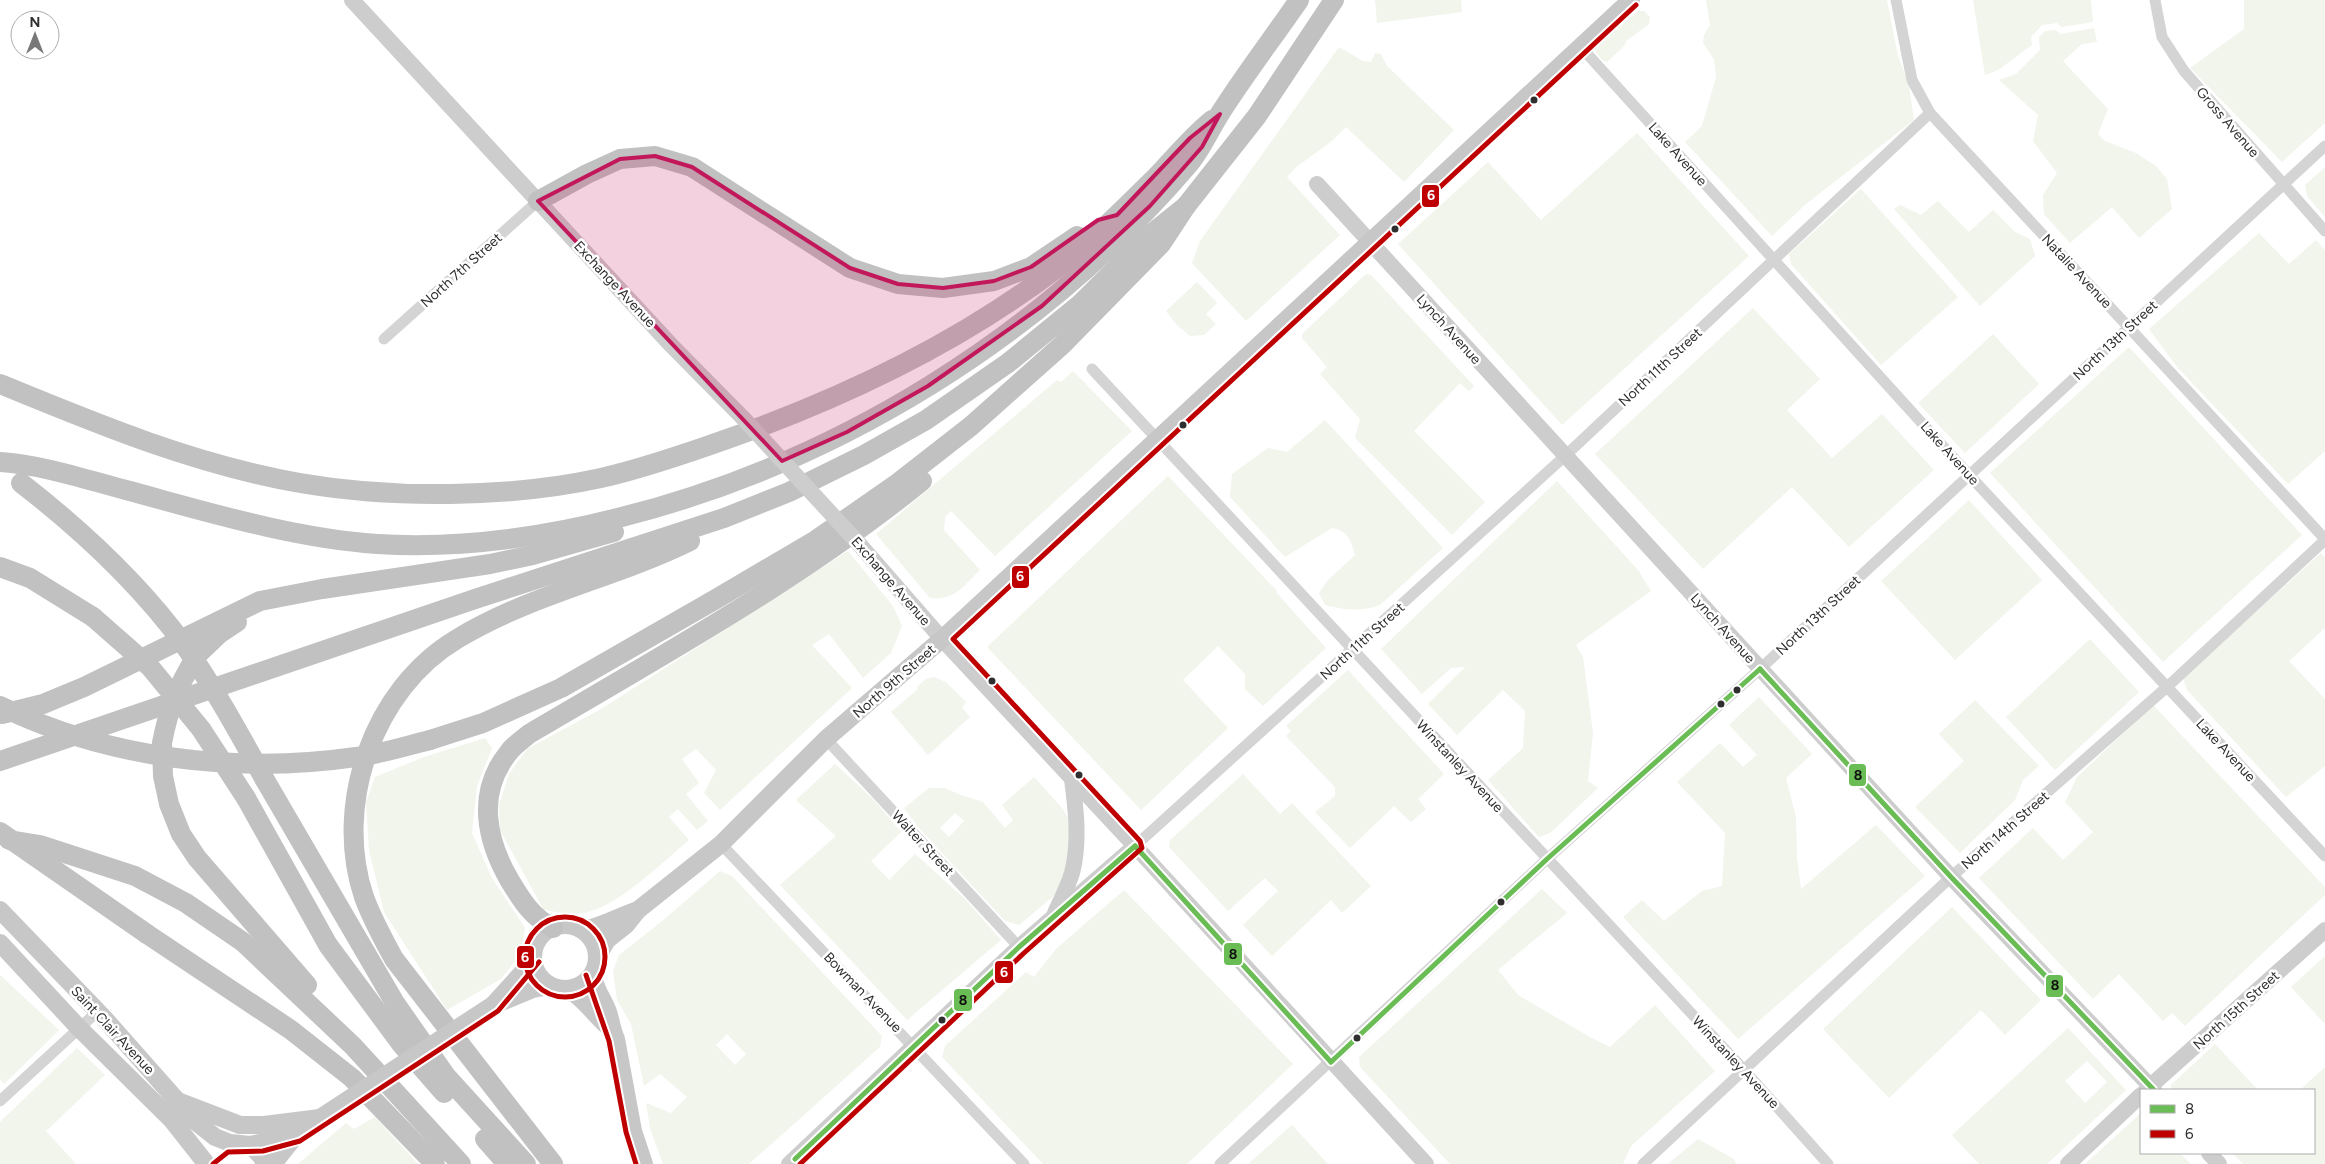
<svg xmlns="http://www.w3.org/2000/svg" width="2325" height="1164" viewBox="0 0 2325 1164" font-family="Figtree,sans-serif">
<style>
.green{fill:#f1f5ec;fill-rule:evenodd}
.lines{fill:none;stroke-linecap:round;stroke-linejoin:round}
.street{stroke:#d4d4d4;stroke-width:11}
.secondary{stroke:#cdcdcd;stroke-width:16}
.primary{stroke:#c7c7c7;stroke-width:18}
.highway{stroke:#c1c1c1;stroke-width:20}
.secondary-bridge{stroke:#cdcdcd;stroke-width:16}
.primary-bridge{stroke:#c7c7c7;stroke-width:18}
.highway-bridge{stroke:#c1c1c1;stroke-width:20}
.bus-1-casing{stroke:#fff;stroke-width:9}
.bus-2-casing{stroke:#fff;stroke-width:9}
.bus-1{stroke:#6abc54;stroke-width:5}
.bus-2{stroke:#be0000;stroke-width:5}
.marked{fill:#c2185b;fill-opacity:0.2;stroke:#c2185b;stroke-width:4;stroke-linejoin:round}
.bus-dot{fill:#2f2f2f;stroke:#fff;stroke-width:2}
.labels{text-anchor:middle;stroke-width:5;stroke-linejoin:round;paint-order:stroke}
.street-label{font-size:14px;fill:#2f2f2f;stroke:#fff}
.line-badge{stroke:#fff;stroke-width:2}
.badge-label{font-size:14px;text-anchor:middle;font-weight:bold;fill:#fff}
.pale-badge-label{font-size:14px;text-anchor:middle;font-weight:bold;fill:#111}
</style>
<rect width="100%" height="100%" fill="#fff"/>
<g class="green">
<path d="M1375 0H1461L1462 12 1377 23Z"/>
<path d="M1706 0H1887L1898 56 1909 85 1914 120 1806 204 1772 236 1685 142 1702 126 1716 77 1714 59 1703 43 1704 35 1710 25Z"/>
<path d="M1973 0H2091L2093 22 2061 27 2057 23 2042 25 2031 37 2032 45 1998 70 1985 75Z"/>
<path d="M2244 0H2325V123L2282 162 2190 68 2244 29Z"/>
<path d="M1638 11H1644L1650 17 1649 24 1626 41 1624 46 1607 62 1602 60 1595 51 1597 46Z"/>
<path d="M2094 28 2097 42 2082 44 2063 61 2108 109 2098 134 2105 141 2136 153 2156 166 2167 179 2172 209 2139 238 2112 207 2070 243 2044 214 2043 195 2057 173 2033 141 2038 115 1999 80 2016 74 2040 50 2039 37 2045 31 2055 30 2061 34Z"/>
<path d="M1339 47 1363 61 1371 62 1375 53 1381 54 1387 66 1454 130 1404 182 1346 127 1332 141 1295 168 1287 177 1340 235 1246 321 1192 263 1200 241Z"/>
<path d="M1637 133 1749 256 1562 425 1398 244 1488 162 1541 220Z"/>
<path d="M2325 167V217L2307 196 2305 185Z"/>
<path d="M1861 189 1958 297 1881 365 1791 264 1789 254Z"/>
<path d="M1938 201 1969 232 1993 210 2015 232 2030 239 2035 256 1980 306 1894 209 1900 205 1921 215Z"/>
<path d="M2259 233 2289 264 2316 240 2325 250V451L2288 484 2177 367 2149 329Z"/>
<path d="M1366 274 1371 275 1474 386 1469 391 1460 383 1414 431 1485 502 1452 535 1355 438 1360 419 1320 374 1327 367 1302 338V334Z"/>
<path d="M1197 282 1217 303 1206 314 1216 324 1204 335 1190 336 1176 324 1166 311Z"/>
<path d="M1753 308 1820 379 1787 410 1832 458 1882 414 1934 470 1849 547 1792 487 1703 569 1595 454Z"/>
<path d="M1993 334 2039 384 1965 453 1918 403Z"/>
<path d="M2129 347 2302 535 2163 662 1990 473Z"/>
<path d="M1073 371 1132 431 995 556 951 511 945 517 944 530 980 570C963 586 955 601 930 598L876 534 1057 380 1061 382Z"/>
<path d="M1325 420 1443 548 1380 605C1362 612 1344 610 1325 605L1319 593 1327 581 1355 555C1351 540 1348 531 1332 528L1285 557 1230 497 1232 474 1268 448 1287 452Z"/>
<path d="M1168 476 1277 591 1276 592 1326 648 1263 706 1245 689V674L1218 646 1183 680 1228 728 1141 810 987 647Z"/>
<path d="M1557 481 1638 570 1651 591 1576 645 1583 657 1593 733 1588 781 1598 788 1550 833 1539 837 1488 780 1523 748 1525 711 1503 690 1457 735 1428 704 1465 667 1451 668 1422 694 1381 649Z"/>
<path d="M1969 500 2042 580 1955 660 1881 581Z"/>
<path d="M848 551 893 606 902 626 891 653 863 678 829 634 812 645 852 688 720 810 704 793 716 770 696 749 682 759 699 783 686 794 708 821 697 830 678 809 669 817 689 840C664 861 619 905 588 912 573 916 558 913 543 909L500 830 499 805 509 774 527 749 601 709Z"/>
<path d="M2321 553 2325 558V628L2289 661 2325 699V766L2286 797 2187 690 2183 678Z"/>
<path d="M2090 639 2139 692 2055 770 2006 717Z"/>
<path d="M1348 670 1444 774 1418 799 1426 809 1411 822 1394 806 1350 848 1315 812 1335 796V787L1286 736 1291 731 1286 726Z"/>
<path d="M934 677 946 682 966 702 962 708 970 717 928 755 891 712 918 689 917 687 926 679Z"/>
<path d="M1759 697 1812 754 1786 778 1796 817 1797 858 1801 889 1876 825 1925 876 1738 1039 1623 917 1642 900 1664 921 1702 891 1722 886 1725 833 1677 782 1720 743 1743 767 1757 755 1729 725Z"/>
<path d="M1975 700 2039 766 2023 780 2015 800 1960 853 1915 807 1964 761 1939 734Z"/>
<path d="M2153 705 2325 887V895L2185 1026 2172 1013 2163 1021 2119 974 2093 999 1979 878 2033 828 2063 860 2093 832 2065 802 2077 777Z"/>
<path d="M485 738 492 748 477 786 472 833 492 878 525 928 521 954 501 979 447 1010 384 912 369 850 366 802 375 777 424 757Z"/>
<path d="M835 764 874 800 901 832 871 861 889 880 915 854 966 900 1001 940 907 1020 780 885 836 836 796 800Z"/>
<path d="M1243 774 1280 814 1292 803 1371 886 1342 913 1331 900 1272 956 1243 925 1278 891 1265 878 1228 911 1169 847 1170 840Z"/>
<path d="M1034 777 1063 809 1078 837 1056 894 1019 925 1005 921 919 828 904 808 929 788H945L961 795 983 802 1005 828 1013 820 1002 805ZM955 813 964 821 949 837 940 828Z"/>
<path d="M720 871 732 876 882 1036 880 1047 749 1164H663L650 1128 646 1103 671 1113 687 1097 660 1074 644 1086 631 1024 617 1000 613 971 619 955 661 922ZM727 1034 746 1054 735 1065 716 1045Z"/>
<path d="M1542 889 1567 913 1498 970 1518 995 1590 1037 1610 1047 1655 1005 1715 1071 1631 1146 1623 1164H1450L1360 1067 1359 1057Z"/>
<path d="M1124 890 1293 1064 1187 1164H1043L942 1057 945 1046 1026 972 1034 977 1056 949Z"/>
<path d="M1952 907 2041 1000 2005 1035 1981 1010 1889 1098 1823 1029Z"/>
<path d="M2325 956V1024L2291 987Z"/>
<path d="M0 975 59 1030 4 1084 0 1079Z"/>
<path d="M2068 1028 2126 1090 2047 1164H1979L1952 1135ZM2087 1061 2107 1082 2085 1103 2065 1081Z"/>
<path d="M2215 1044 2258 1090H2174L2170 1086Z"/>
<path d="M77 1048 105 1075 46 1131 76 1164H0V1122Z"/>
<path d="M2325 1067V1164H2243L2232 1153H2314V1090H2300Z"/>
<path d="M2141 1113V1153H2180L2191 1164H2085Z"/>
<path d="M375 1117 418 1164H298L346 1123 354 1129Z"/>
<path d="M1292 1125 1328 1164H1250L1249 1163Z"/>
<path d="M1698 1139 1734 1159 1736 1164H1668Z"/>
</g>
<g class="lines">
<g class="street">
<path d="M1896 0 1912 80 1930 113 2325 539"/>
<path d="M2155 0 2162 37 2184 71 2325 231"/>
<path d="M1580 46 1969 475 2325 856"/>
<path d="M384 339 538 201"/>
<path d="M1092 369 1745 1071 1828 1164"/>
<path d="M826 739 1019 947"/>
<path d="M721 844 1024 1164"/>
<path d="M1135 846 1565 456 1930 113"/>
<path d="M0 1101 98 1011"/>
<path d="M1220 1164 1547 859 1760 669 2325 146"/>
<path d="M1643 1164 1951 877 2167 687 2325 540"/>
</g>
<g class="secondary">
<path d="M352 0 671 345 743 418"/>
<path d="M1317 184 1951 877 2154 1090"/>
<path d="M860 545 942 639 1135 846 1426 1164"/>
<path d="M1055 913C1061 900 1068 886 1072 873 1080 842 1076 810 1072 779"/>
<path d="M2146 1090 2325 930"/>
<path d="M2209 1153 2219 1164"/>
<path d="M789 1164 1019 947 1135 846"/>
<path d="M2068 1164 2141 1095"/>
</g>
<g class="primary">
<path d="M0 910 104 1018 196 1122 215 1137 230 1143 250 1145 263 1158 264 1164"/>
<circle cx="565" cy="957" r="32"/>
<path d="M582 930C602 927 619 916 638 910"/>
<path d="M0 943 79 1028 171 1119 205 1162"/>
<path d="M598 955 607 940 626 925 638 910 721 844 826 739 942 639 1631 0"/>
<path d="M593 974C594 989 603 998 608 1012 611 1021 612 1030 616 1039L633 1131 644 1164"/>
<path d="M569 990C585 999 596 1017 612 1030"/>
<path d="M493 1005 523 972 533 958"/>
<path d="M494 1005 533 989 550 986"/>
<path d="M180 1102 240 1125H264L320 1118"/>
<path d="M250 1145 296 1135"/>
<path d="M273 1164 296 1135 318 1120"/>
</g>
<g class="highway">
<path d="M538 201 587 174 620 159 655 156 692 167 850 268 898 284 943 288 994 281 1031 267 1077 236"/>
<path d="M0 384C97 424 196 465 300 483 392 499 510 498 601 478 645 468 688 453 730 438 845 397 959 343 1057 268 1092 241 1124 208 1156 177 1175 157 1191 137 1212 120"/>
<path d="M0 462C43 465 84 479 126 490 208 512 292 538 377 544 459 549 539 538 618 518 838 463 1042 336 1189 164 1202 148 1210 129 1221 112 1245 74 1273 38 1299 0"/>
<path d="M0 567 30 578 93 617"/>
<path d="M197 655 219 634 237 622"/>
<path d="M2 714 43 704 84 687 260 601 322 589 490 564 533 555 614 532"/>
<path d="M430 740 483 723 561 688 716 599 816 540 898 483 971 426 1062 345 1161 244 1186 206 1257 116 1334 0"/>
<path d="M162 743 163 776 169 804 181 834 197 858 307 985"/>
<path d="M0 761 475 599 724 518 789 492 864 455 926 420 1008 363 1079 305 1151 234 1186 206"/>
<path d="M265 780 395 1003 446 1076 526 1164"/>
<path d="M246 798 328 945 402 1045 444 1093"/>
<path d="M9 840 40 845 135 876 186 903 243 942 353 1046 461 1164"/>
<path d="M553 928C532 917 522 901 510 881 486 840 476 792 509 752 514 745 522 740 529 734 663 655 801 579 922 481"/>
<path d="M147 934 291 1030 352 1078 435 1164"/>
<path d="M485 1139 507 1164"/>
<path d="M553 1164 394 959C383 939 372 919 364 897 333 805 373 689 457 639 529 595 615 578 690 541"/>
</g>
<path class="secondary-bridge" d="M743 418 860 545"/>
<path class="primary-bridge" d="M320 1118 493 1005"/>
<g class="highway-bridge">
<path d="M21 483C83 531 139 583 185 646 215 689 240 735 265 780"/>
<path d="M93 617 150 667 201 729 246 798"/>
<path d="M0 706C108 759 238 774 356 757 381 754 406 746 430 740"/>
<path d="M162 743C169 706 178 686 197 655"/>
<path d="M0 832 147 934"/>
</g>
<g class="bus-1-casing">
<g id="bus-1">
<path d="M1760 669 1951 877 2154 1090"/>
<path d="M1135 846 1331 1062"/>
<path d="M1331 1062 1547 859 1760 669"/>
<path d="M795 1159 1019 947 1135 846"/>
</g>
</g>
<g class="bus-2-casing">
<g id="bus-2">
<circle cx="565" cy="957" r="40"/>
<path d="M586 975 609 1041 626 1132 636 1164"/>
<path d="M213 1164 228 1152 263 1151 300 1141 498 1011 539 962"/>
<path d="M800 1164 1024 953 1142 848 1140 841 953 639 1636 5"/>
</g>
</g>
<use href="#bus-1" class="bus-1"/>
<use href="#bus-2" class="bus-2"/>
</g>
<path class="marked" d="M1220 114 1202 147 1150 206 1042 306 928 386 847 432 782 461 538 201 620 159 655 156 692 167 850 268 898 284 943 288 994 281 1031 267 1098 220 1117 215 1190 138Z"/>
<g class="bus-dot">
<circle cx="1534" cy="100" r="4.5"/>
<circle cx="1395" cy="229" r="4.5"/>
<circle cx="1183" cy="425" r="4.5"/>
<circle cx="992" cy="681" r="4.5"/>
<circle cx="1737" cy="690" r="4.5"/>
<circle cx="1721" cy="704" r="4.5"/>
<circle cx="1079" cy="775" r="4.5"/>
<circle cx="1501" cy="902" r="4.5"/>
<circle cx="942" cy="1020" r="4.5"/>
<circle cx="1357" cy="1038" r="4.5"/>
</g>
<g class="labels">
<g class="street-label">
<text transform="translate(2228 122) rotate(49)" y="5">Gross Avenue</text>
<text transform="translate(1678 154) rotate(48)" y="5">Lake Avenue</text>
<text transform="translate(461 270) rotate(-42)" y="5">North 7th Street</text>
<text transform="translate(2077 271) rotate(47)" y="5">Natalie Avenue</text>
<text transform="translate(615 284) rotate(47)" y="5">Exchange Avenue</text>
<text transform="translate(1449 329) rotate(48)" y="5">Lynch Avenue</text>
<text transform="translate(2115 340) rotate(-43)" y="5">North 13th Street</text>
<text transform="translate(1660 367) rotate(-43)" y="5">North 11th Street</text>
<text transform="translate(1950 453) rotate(48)" y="5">Lake Avenue</text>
<text transform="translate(891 581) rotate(49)" y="5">Exchange Avenue</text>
<text transform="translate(1818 615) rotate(-43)" y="5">North 13th Street</text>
<text transform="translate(1723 628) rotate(48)" y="5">Lynch Avenue</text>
<text transform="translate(1362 641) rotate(-42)" y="5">North 11th Street</text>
<text transform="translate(894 681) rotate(-41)" y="5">North 9th Street</text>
<text transform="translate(2226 750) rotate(47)" y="5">Lake Avenue</text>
<text transform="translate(1460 766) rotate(47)" y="5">Winstanley Avenue</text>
<text transform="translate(2005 830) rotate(-41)" y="5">North 14th Street</text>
<text transform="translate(923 843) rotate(47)" y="5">Walter Street</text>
<text transform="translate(863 992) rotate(46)" y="5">Bowman Avenue</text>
<text transform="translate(2236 1010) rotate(-42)" y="5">North 15th Street</text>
<text transform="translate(113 1030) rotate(47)" y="5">Saint Clair Avenue</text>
<text transform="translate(1736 1062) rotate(47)" y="5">Winstanley Avenue</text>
</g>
</g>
<g class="line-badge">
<rect x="1421" y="184" width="19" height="24" rx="5" fill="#be0000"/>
<rect x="1011" y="565" width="19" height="24" rx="5" fill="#be0000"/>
<rect x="1848" y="763" width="19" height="24" rx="5" fill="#6abc54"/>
<rect x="1223" y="942" width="20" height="24" rx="5" fill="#6abc54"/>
<rect x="516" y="945" width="19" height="24" rx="5" fill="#be0000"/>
<rect x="994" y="960" width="20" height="24" rx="5" fill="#be0000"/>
<rect x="2045" y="974" width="19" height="24" rx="5" fill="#6abc54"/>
<rect x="953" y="988" width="20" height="24" rx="5" fill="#6abc54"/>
</g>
<g class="badge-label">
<text x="1431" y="200">6</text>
<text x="1020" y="581">6</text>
<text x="525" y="962">6</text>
<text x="1004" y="977">6</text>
</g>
<g class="pale-badge-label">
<text x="1858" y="780">8</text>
<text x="1233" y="959">8</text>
<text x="2055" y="990">8</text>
<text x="963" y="1005">8</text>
</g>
<rect x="2140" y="1089" width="175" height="65" fill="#ffffff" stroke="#acacac"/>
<rect x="2150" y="1105" width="25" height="8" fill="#6abc54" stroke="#acacac"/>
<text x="2185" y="1114" font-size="15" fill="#2f2f2f">8</text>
<rect x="2150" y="1130" width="25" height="8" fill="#be0000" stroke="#acacac"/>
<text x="2185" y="1139" font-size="15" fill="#2f2f2f">6</text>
<g transform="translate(35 35)"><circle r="24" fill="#ffffff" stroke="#acacac"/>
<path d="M0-4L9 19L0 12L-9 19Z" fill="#787878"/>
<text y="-8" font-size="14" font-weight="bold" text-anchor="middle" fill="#2f2f2f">N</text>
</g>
</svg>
